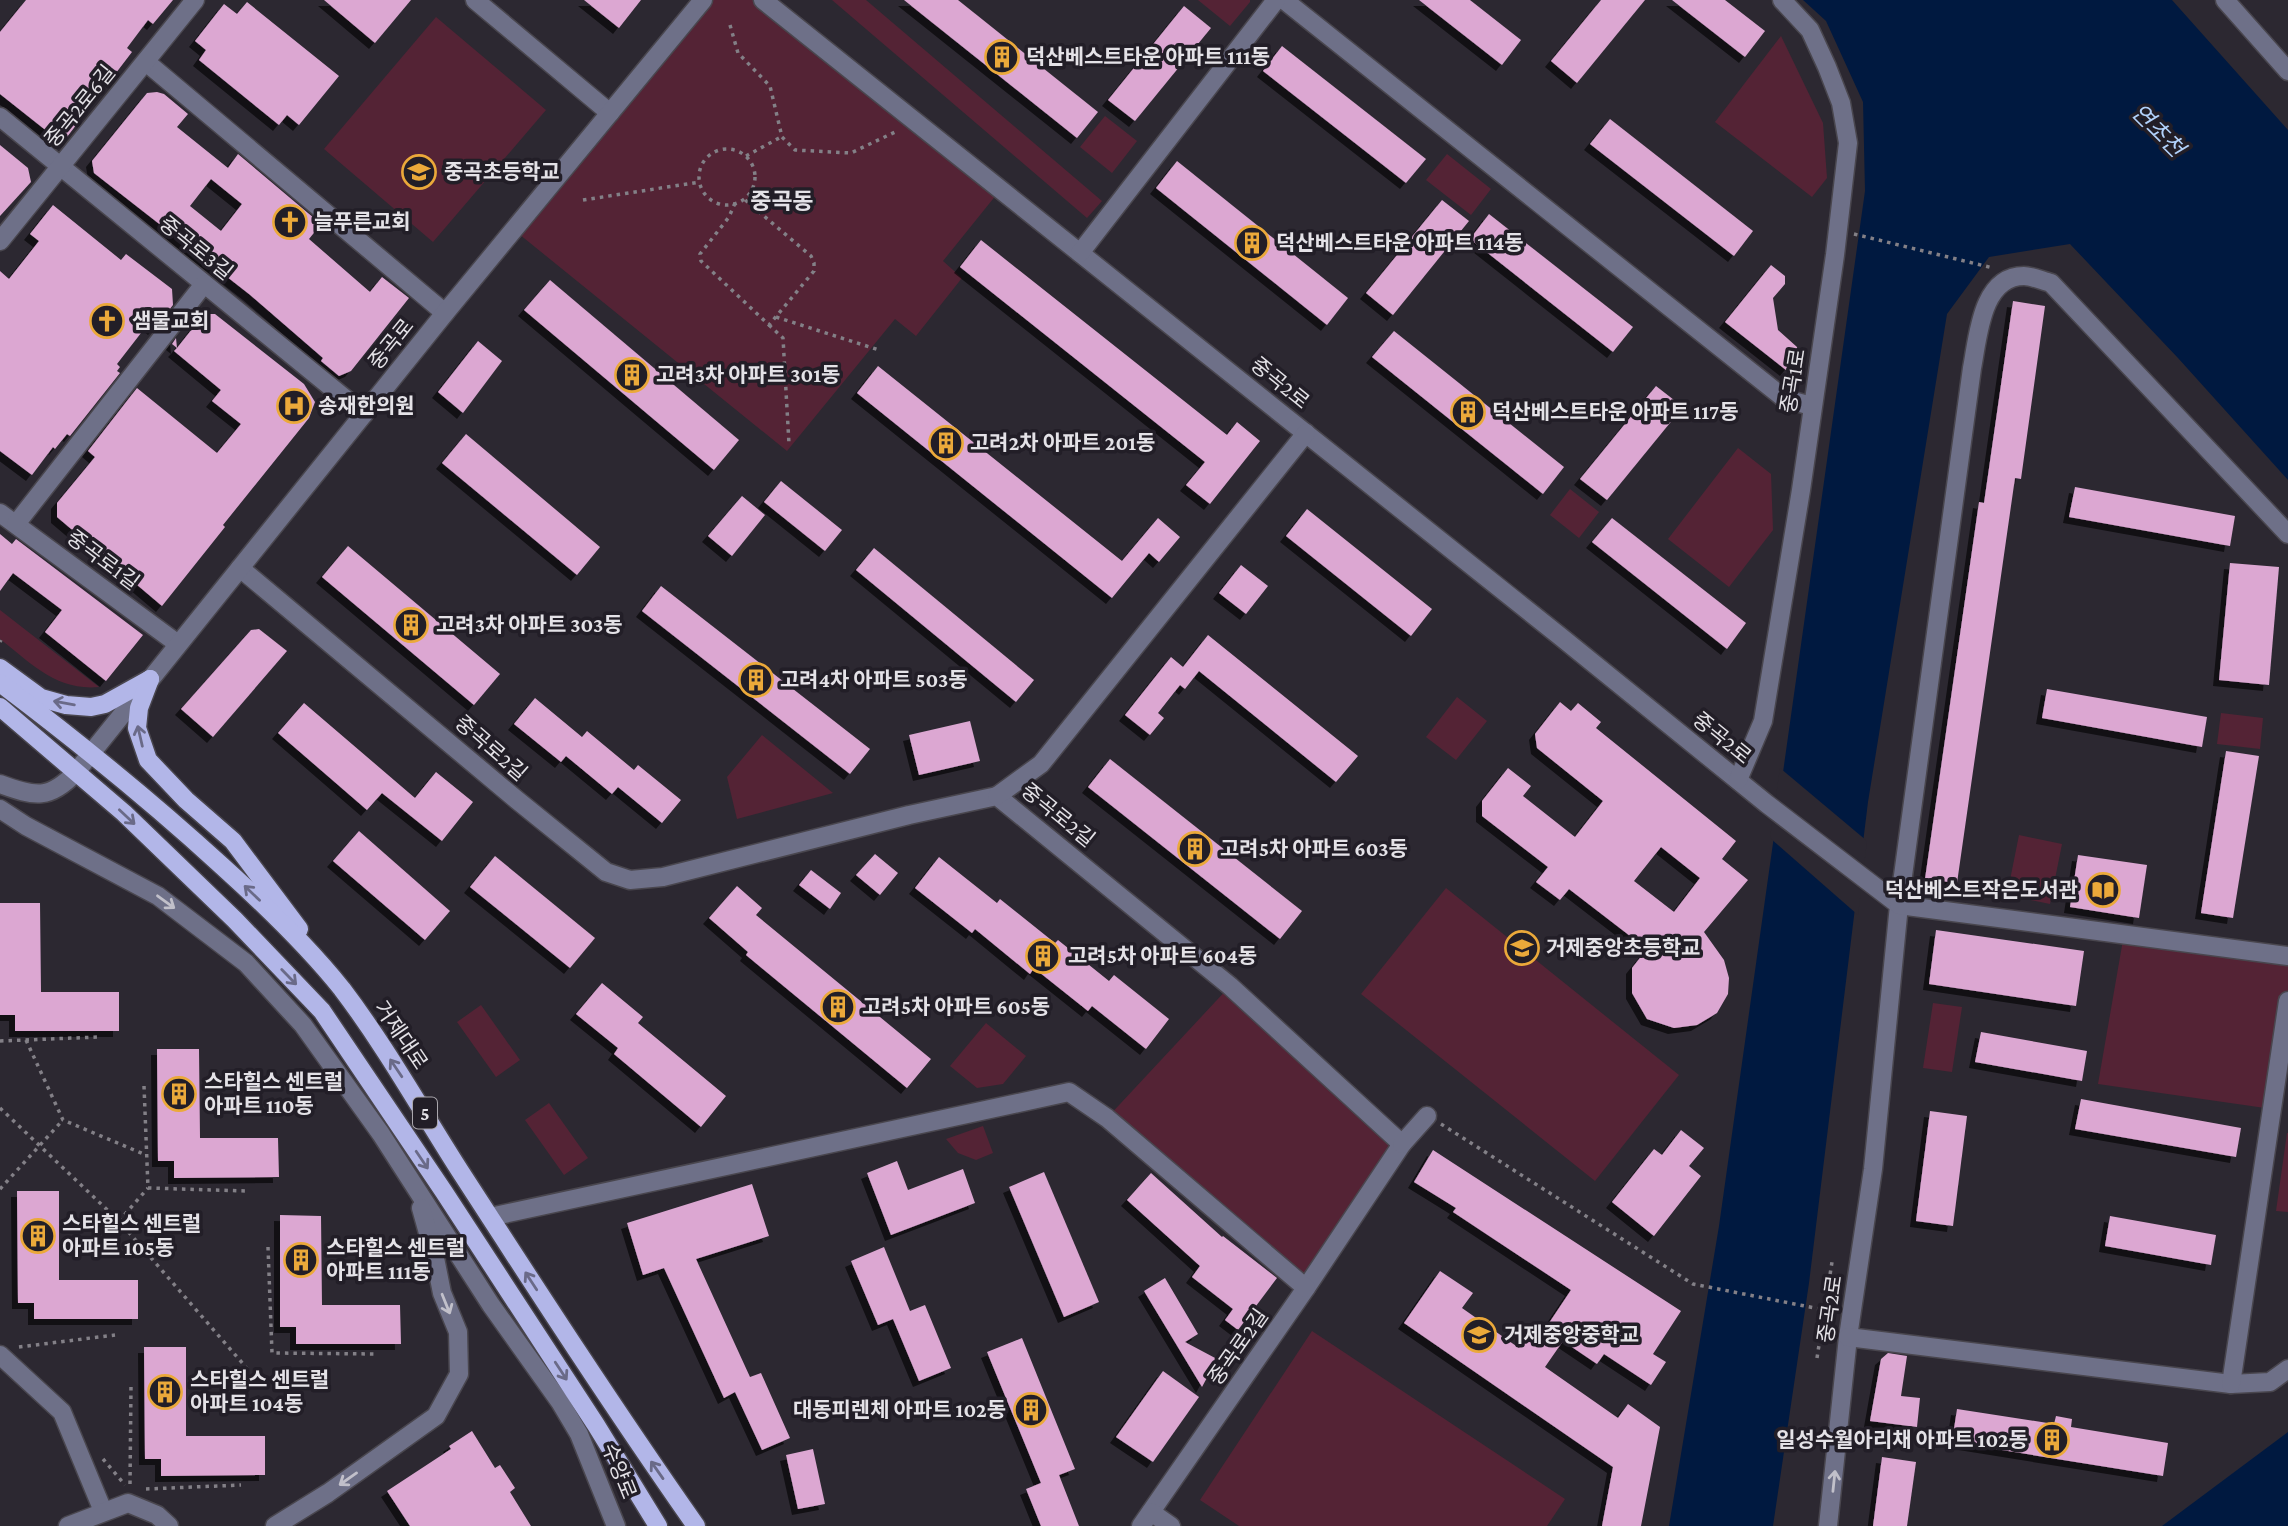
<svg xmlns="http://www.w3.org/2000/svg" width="2288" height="1526" viewBox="0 0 2288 1526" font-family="'Crimson Pro','Noto Sans KR',serif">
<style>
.green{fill:#542335}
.water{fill:#001940}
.pier{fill:#2c2831}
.building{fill:#dca7d2;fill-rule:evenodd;filter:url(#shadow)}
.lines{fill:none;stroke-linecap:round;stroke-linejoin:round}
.minor-casing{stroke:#49464e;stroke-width:21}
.major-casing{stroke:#49464e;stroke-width:21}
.path{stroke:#838087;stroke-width:3.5;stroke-dasharray:3.5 5;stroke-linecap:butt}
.minor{stroke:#6e7088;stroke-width:18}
.major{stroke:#b2b6e8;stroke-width:18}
.oneway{stroke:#6a6a88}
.oneway2{stroke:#c1c0ca}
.labels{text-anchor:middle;stroke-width:7;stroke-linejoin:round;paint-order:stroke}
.shield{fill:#221e27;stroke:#aaa7ad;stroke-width:2}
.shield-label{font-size:19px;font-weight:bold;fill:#e4e2e7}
.poi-label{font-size:21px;font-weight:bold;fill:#e4e2e7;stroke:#221e27;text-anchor:start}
.street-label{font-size:21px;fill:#e4e2e7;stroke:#221e27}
.water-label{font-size:23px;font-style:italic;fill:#b2d2fc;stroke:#221e27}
.neighbourhood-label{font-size:23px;font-weight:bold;fill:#e4e2e7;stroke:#221e27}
</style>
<defs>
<filter id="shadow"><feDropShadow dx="-6" dy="6" stdDeviation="0" flood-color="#0009"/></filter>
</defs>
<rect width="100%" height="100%" fill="#2c2831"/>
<g class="green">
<path d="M703 0H763L1001 189 943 261 962 278 916 336 895 319 787 451 514 230Z"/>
<path d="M832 0H866L1102 201 1087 218Z"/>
<path d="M1198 0H1250V2L1230 26Z"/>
<path d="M436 17 546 110 433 242 324 149Z"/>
<path d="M1781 36 1823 123 1827 178 1812 197 1715 122Z"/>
<path d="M1105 116 1137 141 1112 173 1080 147Z"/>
<path d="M1447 154 1491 189 1471 215 1426 180Z"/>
<path d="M1738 448 1771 474 1773 530 1729 587 1668 539Z"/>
<path d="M1570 489 1599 512 1579 538 1550 515Z"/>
<path d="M0 610 99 687C56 691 31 663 0 639Z"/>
<path d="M1457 697 1487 721 1456 760 1426 737Z"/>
<path d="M2221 713 2263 718 2260 749 2217 744Z"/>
<path d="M762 735 833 793 737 819 727 777Z"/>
<path d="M2019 835 2062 844 2050 904 2007 895Z"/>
<path d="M1446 888 1679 1075 1595 1181 1361 994Z"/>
<path d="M2124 934 2288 956V1001L2272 1109 2098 1084Z"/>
<path d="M1230 986 1402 1144 1306 1288 1107 1118Z"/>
<path d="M1933 1003 1962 1007 1952 1072 1923 1068Z"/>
<path d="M481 1005 520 1060 496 1077 457 1022Z"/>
<path d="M986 1023 1026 1056 1003 1084 977 1088 950 1066Z"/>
<path d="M549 1103 588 1158 564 1175 525 1120Z"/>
<path d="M983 1126 993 1153 976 1160 958 1153 946 1139Z"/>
<path d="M2287 1133H2288V1212L2276 1211Z"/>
<path d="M1312 1331 1565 1499 1547 1526H1239L1200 1500Z"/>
</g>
<g class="water">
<path d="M1803 0H2172L2288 130V480L2178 358 2070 244 1989 257 1947 314 1868 802 1809 1283 1773 1526H1669L1719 1226 1865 191 1863 102 1826 21Z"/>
<path d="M2288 1432V1526H2162Z"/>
</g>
<path class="pier" d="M1780 768 1867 841 1858 915 1770 838Z"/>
<g class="building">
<path d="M26 0H173L153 24 148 20 127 48 132 52 67 137 53 136 0 94V32Z"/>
<path d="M324 0H411L375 43Z"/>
<path d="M584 0H641L619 28Z"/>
<path d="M904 0H958L1098 112 1077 138Z"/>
<path d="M1419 0H1470L1521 40 1502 65Z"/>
<path d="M1601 0H1645L1577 83 1551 61Z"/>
<path d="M1672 0H1725L1765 31 1745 57Z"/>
<path d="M247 2 339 76 299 125 287 115 279 125 199 60 206 50 195 41 224 4 237 14Z"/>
<path d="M1184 6 1211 28 1135 121 1108 100Z"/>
<path d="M1282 46 1426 159 1406 183 1263 71Z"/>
<path d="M157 92 164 94 188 114 177 127 228 168 238 154 321 224 309 239 370 292 382 277 409 298 351 371 339 376 321 361 323 358 249 294 94 173 92 161 147 93ZM211 179 242 204 221 231 190 206Z"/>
<path d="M1610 119 1753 231 1734 256 1590 144Z"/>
<path d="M0 145 28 168 31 182 0 216Z"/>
<path d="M1177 161 1348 298 1327 325 1156 188Z"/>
<path d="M1442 200 1469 221 1393 315 1366 293Z"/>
<path d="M53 205 121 260 126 254 172 289 173 305 154 329 148 324 117 364 120 367 117 371 120 373 70 436 67 434 55 449 53 447 32 475 0 451V271L9 279 39 241 30 234Z"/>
<path d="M1489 214 1633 327 1613 352 1470 239Z"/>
<path d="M981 240 1227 435 1237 422 1260 441 1210 504 1186 485 1205 462 960 267Z"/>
<path d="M1771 265 1785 276V284L1773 298 1778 330 1797 347 1798 355 1786 370 1725 322Z"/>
<path d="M550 280 739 440 714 470 524 310Z"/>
<path d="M2013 301 2045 306 2021 479 2015 478 1957 883 1925 879 1979 502 1984 503Z"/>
<path d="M204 314H215L304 384 315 402 309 418 223 525 225 527 162 606 57 517V503L95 457 88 451 137 388 217 453 241 424 212 401 221 390 174 351 177 348 172 344 176 338 177 348Z"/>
<path d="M1394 331 1564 467 1543 494 1372 357Z"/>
<path d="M478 341 502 361 463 413 438 392Z"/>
<path d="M878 366 1122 561 1158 518 1180 537 1159 562 1149 553 1112 598 857 393Z"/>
<path d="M1656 386 1683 407 1607 500 1580 479Z"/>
<path d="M466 434 600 547 577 575 442 463Z"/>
<path d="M781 481 842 530 825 551 764 502Z"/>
<path d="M2075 487 2235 516 2230 546 2069 517Z"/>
<path d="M742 496 765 515 732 556 708 536Z"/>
<path d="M1307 509 1432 609 1411 636 1286 536Z"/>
<path d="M1612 518 1746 623 1727 649 1592 542Z"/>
<path d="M0 534 12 544 16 539 143 635 106 681 45 632 62 610 13 573 0 591Z"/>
<path d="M348 546 500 674 474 705 322 577Z"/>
<path d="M874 548 1034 680 1016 702 856 570Z"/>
<path d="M2230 563 2279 567 2269 685 2219 680Z"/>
<path d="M1241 565 1268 586 1246 614 1219 593Z"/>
<path d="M661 586 870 749 850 774 642 611Z"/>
<path d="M259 629 287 651 213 737 181 709 251 630Z"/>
<path d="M1208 635 1358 756 1336 782 1199 671 1185 689 1180 685 1158 713 1164 718 1150 735 1125 715 1171 657 1183 667Z"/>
<path d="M2047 689 2207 717 2202 747 2042 718Z"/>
<path d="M535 698 582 737 587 731 634 770 638 765 681 800 662 823 618 787 612 794 566 756 561 762 514 724Z"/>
<path d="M1560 702 1571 711 1578 703 1601 722 1596 728 1736 841 1722 859 1748 880 1704 932 1724 960 1729 978 1728 994 1717 1013 1697 1025 1674 1028 1647 1019 1632 993V968L1647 949 1569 889 1560 900 1536 882 1548 867 1482 816V801L1508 768 1531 786 1523 796 1575 837 1603 801 1537 748 1535 734ZM1661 847 1700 878 1674 912 1634 881Z"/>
<path d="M304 703 415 798 436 772 473 802 442 841 382 793 367 810 278 733Z"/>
<path d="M970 721 980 761 919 775 909 735Z"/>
<path d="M2226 751 2259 756 2233 918 2201 913Z"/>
<path d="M1110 759 1302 911 1280 939 1088 787Z"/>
<path d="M359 831 450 911 425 940 333 861Z"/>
<path d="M875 854 898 873 880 895 856 875Z"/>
<path d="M2078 855 2147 865 2139 918 2070 907Z"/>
<path d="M495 856 595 938 570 968 470 887Z"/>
<path d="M939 857 997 903 1000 899 1055 943 1058 940 1109 981 1114 975 1169 1019 1146 1049 1092 1006 1088 1011 1034 968 1030 974 975 929 972 933 915 888Z"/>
<path d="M811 870 841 893 830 909 799 885Z"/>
<path d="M737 886 762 908 756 915 931 1059 907 1088 746 955 748 952 709 918Z"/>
<path d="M0 903H40L41 992H119V1031H15V1015H0Z"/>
<path d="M1936 930 2084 951 2076 1006 1929 984Z"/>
<path d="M602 983 643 1017 638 1023 726 1096 701 1127 614 1054 618 1048 576 1014Z"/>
<path d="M1981 1032 2087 1051 2082 1081 1975 1062Z"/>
<path d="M157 1049H199L200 1138H278L279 1177 174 1178V1161H158Z"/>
<path d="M2081 1099 2241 1128 2236 1157 2075 1129Z"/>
<path d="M1930 1111 1967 1116 1953 1226 1916 1221Z"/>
<path d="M1681 1130 1704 1148 1689 1166 1701 1176 1654 1236 1612 1202 1654 1149 1662 1155Z"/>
<path d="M1433 1150 1681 1311 1653 1354 1666 1362 1651 1385 1604 1354 1597 1364 1563 1341 1545 1367 1618 1418 1628 1404 1660 1427 1641 1526H1602L1613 1467 1404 1323 1440 1271 1473 1293 1462 1308 1519 1348 1530 1332 1539 1338 1571 1290 1453 1212 1456 1208 1414 1182Z"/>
<path d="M897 1161 908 1190 963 1169 975 1203 891 1235 867 1173Z"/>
<path d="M1044 1172 1099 1302 1064 1317 1009 1187Z"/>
<path d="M1151 1173 1222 1237 1223 1236 1277 1278 1238 1330 1225 1320 1233 1309 1192 1277 1200 1266 1127 1200Z"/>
<path d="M752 1184 769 1236 696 1259 750 1377 761 1373 790 1438 762 1450 735 1392 724 1398 664 1268 643 1275 627 1223Z"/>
<path d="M17 1191H59V1280H138V1319H34V1303H18Z"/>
<path d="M280 1215 321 1216 322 1305H400L401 1344H296V1327H280Z"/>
<path d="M2110 1216 2216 1235 2211 1265 2105 1246Z"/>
<path d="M884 1247 910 1311 925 1305 951 1368 919 1381 893 1319 878 1325 851 1261Z"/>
<path d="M1165 1278 1198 1334 1185 1342 1217 1359 1202 1387 1144 1291Z"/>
<path d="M1022 1338 1075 1469 1059 1475 1079 1526H1041L1026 1489 1041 1483 987 1352Z"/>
<path d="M144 1347H186V1436H265V1475L161 1476V1459H145Z"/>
<path d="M1888 1353 1907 1356 1901 1396 1920 1398 1917 1427 1870 1421 1881 1359Z"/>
<path d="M1163 1371 1199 1397 1153 1462 1116 1437Z"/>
<path d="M1957 1409 2054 1424 2056 1416 2072 1419 2071 1427 2168 1443 2163 1476 1952 1442Z"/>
<path d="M472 1431 495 1468 500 1465 515 1488 510 1492 531 1526H410L387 1491 451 1449 449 1446Z"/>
<path d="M813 1449 825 1504 798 1509 786 1455Z"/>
<path d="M1882 1457 1916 1462 1907 1526H1873Z"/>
</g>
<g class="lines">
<g class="minor-casing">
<g id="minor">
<path d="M475 0 610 113"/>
<path d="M763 0 1561 637 1767 804 1899 905 1873 1169 1848 1337 1828 1526"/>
<path d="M1284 0 1785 399 1812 406"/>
<path d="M2225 0 2288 71"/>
<path d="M146 62 445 313"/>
<path d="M0 117 364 414"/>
<path d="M0 241 195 0"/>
<path d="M1080 253 1276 0"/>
<path d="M0 513 178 644"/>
<path d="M16 524 204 284"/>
<path d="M2288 534 2051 283C2043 281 2032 276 2024 276 1981 276 1978 338 1972 368L1899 905 2288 956"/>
<path d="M240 568 517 800 606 872 630 880 663 877 909 815 997 796 1230 986 1402 1144 1306 1288 1141 1526"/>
<path d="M1738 780 1763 721 1801 490 1835 255 1848 143 1841 103 1827 67 1810 30 1782 0"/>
<path d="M0 784C35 797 50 800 76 772L445 313 703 0"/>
<path d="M997 796 1041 764 1306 433"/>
<path d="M0 809 26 826 158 896 246 963 303 1025 381 1134 491 1305 560 1402 579 1434 616 1526"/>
<path d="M1402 1144 1427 1116"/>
<path d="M490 1217 1069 1092 1107 1118 1306 1288"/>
<path d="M1848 1337 2231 1384 2270 1382 2288 1369"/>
<path d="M0 1355 62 1412 103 1511"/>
<path d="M2231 1384 2288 1001"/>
<path d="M1151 1512 1171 1526"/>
<path d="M68 1526 128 1503 157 1515 169 1526"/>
<path d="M275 1526 328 1493 436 1416 459 1374 458 1332 442 1293 435 1258 421 1208"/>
</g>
</g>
<g class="major-casing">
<g id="major">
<path d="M0 668 41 698 66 705 91 707 105 704 150 679"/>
<path d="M150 679 139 708 137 728 148 760 186 800 233 841 299 929"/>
<path d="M0 683C77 741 151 801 222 866 264 904 307 945 342 989 386 1047 421 1110 460 1171 537 1290 614 1409 696 1526"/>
<path d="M0 707 124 813 235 920 322 1011 444 1192 596 1425 658 1526"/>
</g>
</g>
<g class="path">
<path d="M730 25 738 53 770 86 782 137 795 150 851 153 895 132"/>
<circle cx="727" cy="177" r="28"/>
<path d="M746 156 781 137"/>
<path d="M583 200 700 182"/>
<path d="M735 203 729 217 700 254 701 261 769 325 814 271V263L811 256 744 199"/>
<path d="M1854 234 1993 268"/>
<path d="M776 317 879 350"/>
<path d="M769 325 783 338 789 444"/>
<path d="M0 642 1 640"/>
<path d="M26 1040 63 1120 146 1155"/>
<path d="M0 1041 99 1037"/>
<path d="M144 1086 148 1188 247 1191"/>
<path d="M0 1108 119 1221 251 1373"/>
<path d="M1441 1124 1693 1284 1825 1310"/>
<path d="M0 1189 62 1121"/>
<path d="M119 1221 148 1188"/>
<path d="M268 1247 272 1353 378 1354"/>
<path d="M19 1347 115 1335"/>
<path d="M1817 1358 1832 1262"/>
<path d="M103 1459 125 1485"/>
<path d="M130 1484 131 1386"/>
<path d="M146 1489 241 1485"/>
</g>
<use href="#minor" class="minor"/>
<use href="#major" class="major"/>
</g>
<defs><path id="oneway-shaft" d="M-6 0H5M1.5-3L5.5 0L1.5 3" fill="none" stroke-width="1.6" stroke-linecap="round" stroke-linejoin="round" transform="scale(1.75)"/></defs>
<g class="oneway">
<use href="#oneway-shaft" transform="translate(64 703) rotate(-170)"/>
<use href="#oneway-shaft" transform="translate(140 736) rotate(-103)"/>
<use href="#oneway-shaft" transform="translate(127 817) rotate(43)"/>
<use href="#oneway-shaft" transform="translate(252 893) rotate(-136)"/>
<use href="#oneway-shaft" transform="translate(289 977) rotate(46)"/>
<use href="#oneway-shaft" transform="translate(396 1068) rotate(-124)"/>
<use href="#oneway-shaft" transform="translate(422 1160) rotate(56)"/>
<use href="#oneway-shaft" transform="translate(531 1281) rotate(-123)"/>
<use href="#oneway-shaft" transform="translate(561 1371) rotate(57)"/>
<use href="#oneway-shaft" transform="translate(657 1470) rotate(-125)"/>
</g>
<g class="oneway2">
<use href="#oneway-shaft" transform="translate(166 902) rotate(36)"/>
<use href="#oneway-shaft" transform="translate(446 1304) rotate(68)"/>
<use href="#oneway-shaft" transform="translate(348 1479) rotate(145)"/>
<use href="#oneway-shaft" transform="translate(1834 1481) rotate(-84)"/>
</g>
<defs>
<g id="building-ring" transform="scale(1.75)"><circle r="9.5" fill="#221e27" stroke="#eba93a" stroke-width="1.5"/><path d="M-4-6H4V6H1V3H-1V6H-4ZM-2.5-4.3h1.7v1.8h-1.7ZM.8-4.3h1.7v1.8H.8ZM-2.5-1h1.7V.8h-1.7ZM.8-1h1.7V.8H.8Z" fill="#eba93a"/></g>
<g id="school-ring" transform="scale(1.75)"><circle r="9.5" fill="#221e27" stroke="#eba93a" stroke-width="1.5"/><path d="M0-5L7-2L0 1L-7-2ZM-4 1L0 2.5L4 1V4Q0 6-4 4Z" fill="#eba93a"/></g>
<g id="church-ring" transform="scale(1.75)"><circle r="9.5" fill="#221e27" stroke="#eba93a" stroke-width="1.5"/><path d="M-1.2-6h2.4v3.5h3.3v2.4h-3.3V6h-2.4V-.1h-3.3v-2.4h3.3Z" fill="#eba93a"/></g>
<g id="hospital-ring" transform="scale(1.75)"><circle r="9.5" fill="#221e27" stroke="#eba93a" stroke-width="1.5"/><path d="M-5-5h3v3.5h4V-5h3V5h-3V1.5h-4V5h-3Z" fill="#eba93a"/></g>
<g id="library-ring" transform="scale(1.75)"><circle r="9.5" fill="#221e27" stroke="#eba93a" stroke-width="1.5"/><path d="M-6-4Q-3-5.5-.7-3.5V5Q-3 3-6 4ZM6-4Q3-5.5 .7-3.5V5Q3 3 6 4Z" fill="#eba93a"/></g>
</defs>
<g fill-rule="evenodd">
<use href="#building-ring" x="1002" y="57"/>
<use href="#school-ring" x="419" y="172"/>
<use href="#church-ring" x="290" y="222"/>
<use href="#building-ring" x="1252" y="243"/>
<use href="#church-ring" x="107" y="321"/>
<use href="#building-ring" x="632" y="375"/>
<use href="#hospital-ring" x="294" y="406"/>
<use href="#building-ring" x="1468" y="412"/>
<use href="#building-ring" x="946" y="443"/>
<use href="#building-ring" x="411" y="625"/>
<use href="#building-ring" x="756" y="680"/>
<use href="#building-ring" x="1195" y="849"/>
<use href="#library-ring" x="2103" y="890"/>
<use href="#school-ring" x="1522" y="948"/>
<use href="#building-ring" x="1043" y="956"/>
<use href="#building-ring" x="838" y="1007"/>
<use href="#building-ring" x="179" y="1094"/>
<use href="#building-ring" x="38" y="1236"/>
<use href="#building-ring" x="301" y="1260"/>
<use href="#school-ring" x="1479" y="1335"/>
<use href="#building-ring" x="165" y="1392"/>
<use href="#building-ring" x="1031" y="1410"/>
<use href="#building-ring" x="2052" y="1440"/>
</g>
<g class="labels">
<rect class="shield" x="413" y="1097.5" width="24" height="31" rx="5"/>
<g class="shield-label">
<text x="425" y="1120">5</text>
</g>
<g class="poi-label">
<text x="1026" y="64">덕산베스트타운 아파트 111동</text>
<text x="444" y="179">중곡초등학교</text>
<text x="314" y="229">늘푸른교회</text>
<text x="1276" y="250">덕산베스트타운 아파트 114동</text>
<text x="132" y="328">샘물교회</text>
<text x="656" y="382">고려3차 아파트 301동</text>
<text x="318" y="413">송재한의원</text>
<text x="1492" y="419">덕산베스트타운 아파트 117동</text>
<text x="970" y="450">고려2차 아파트 201동</text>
<text x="436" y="632">고려3차 아파트 303동</text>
<text x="780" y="687">고려4차 아파트 503동</text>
<text x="1220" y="856">고려5차 아파트 603동</text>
<text x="2078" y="897" text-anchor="end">덕산베스트작은도서관</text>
<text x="1546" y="955">거제중앙초등학교</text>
<text x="1068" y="963">고려5차 아파트 604동</text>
<text x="862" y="1014">고려5차 아파트 605동</text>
<text x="204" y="1089">스타힐스 센트럴<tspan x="204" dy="24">아파트 110동</tspan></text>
<text x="62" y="1231">스타힐스 센트럴<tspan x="62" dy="24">아파트 105동</tspan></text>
<text x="326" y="1255">스타힐스 센트럴<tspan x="326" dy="24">아파트 111동</tspan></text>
<text x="1504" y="1342">거제중앙중학교</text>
<text x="190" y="1387">스타힐스 센트럴<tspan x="190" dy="24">아파트 104동</tspan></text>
<text x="1006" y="1417" text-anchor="end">대동피렌체 아파트 102동</text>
<text x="2028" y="1447" text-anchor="end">일성수월아리채 아파트 102동</text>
</g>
<g class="street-label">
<text transform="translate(80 106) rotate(-51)" y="7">중곡2로6길</text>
<text transform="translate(196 248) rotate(39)" y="7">중곡로3길</text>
<text transform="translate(391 344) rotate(-51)" y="7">중곡로</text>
<text transform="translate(1793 381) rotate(-81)" y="7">중곡1로</text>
<text transform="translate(1280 383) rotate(39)" y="7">중곡2로</text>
<text transform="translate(103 560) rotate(37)" y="7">중곡로1길</text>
<text transform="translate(1722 738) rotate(39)" y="7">중곡2로</text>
<text transform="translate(491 748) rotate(41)" y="7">중곡로2길</text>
<text transform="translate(1058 815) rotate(39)" y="7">중곡로2길</text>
<text transform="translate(401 1035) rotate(56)" y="7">거제대로</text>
<text transform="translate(1830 1309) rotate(-82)" y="7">중곡2로</text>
<text transform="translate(1238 1347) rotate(-55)" y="7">중곡로2길</text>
<text transform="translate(619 1471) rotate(68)" y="7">수양로</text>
</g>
<g class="water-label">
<text transform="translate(2158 130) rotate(45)" y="8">연초천</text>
</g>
<g class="neighbourhood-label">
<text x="782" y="209">중곡동</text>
</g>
</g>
</svg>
